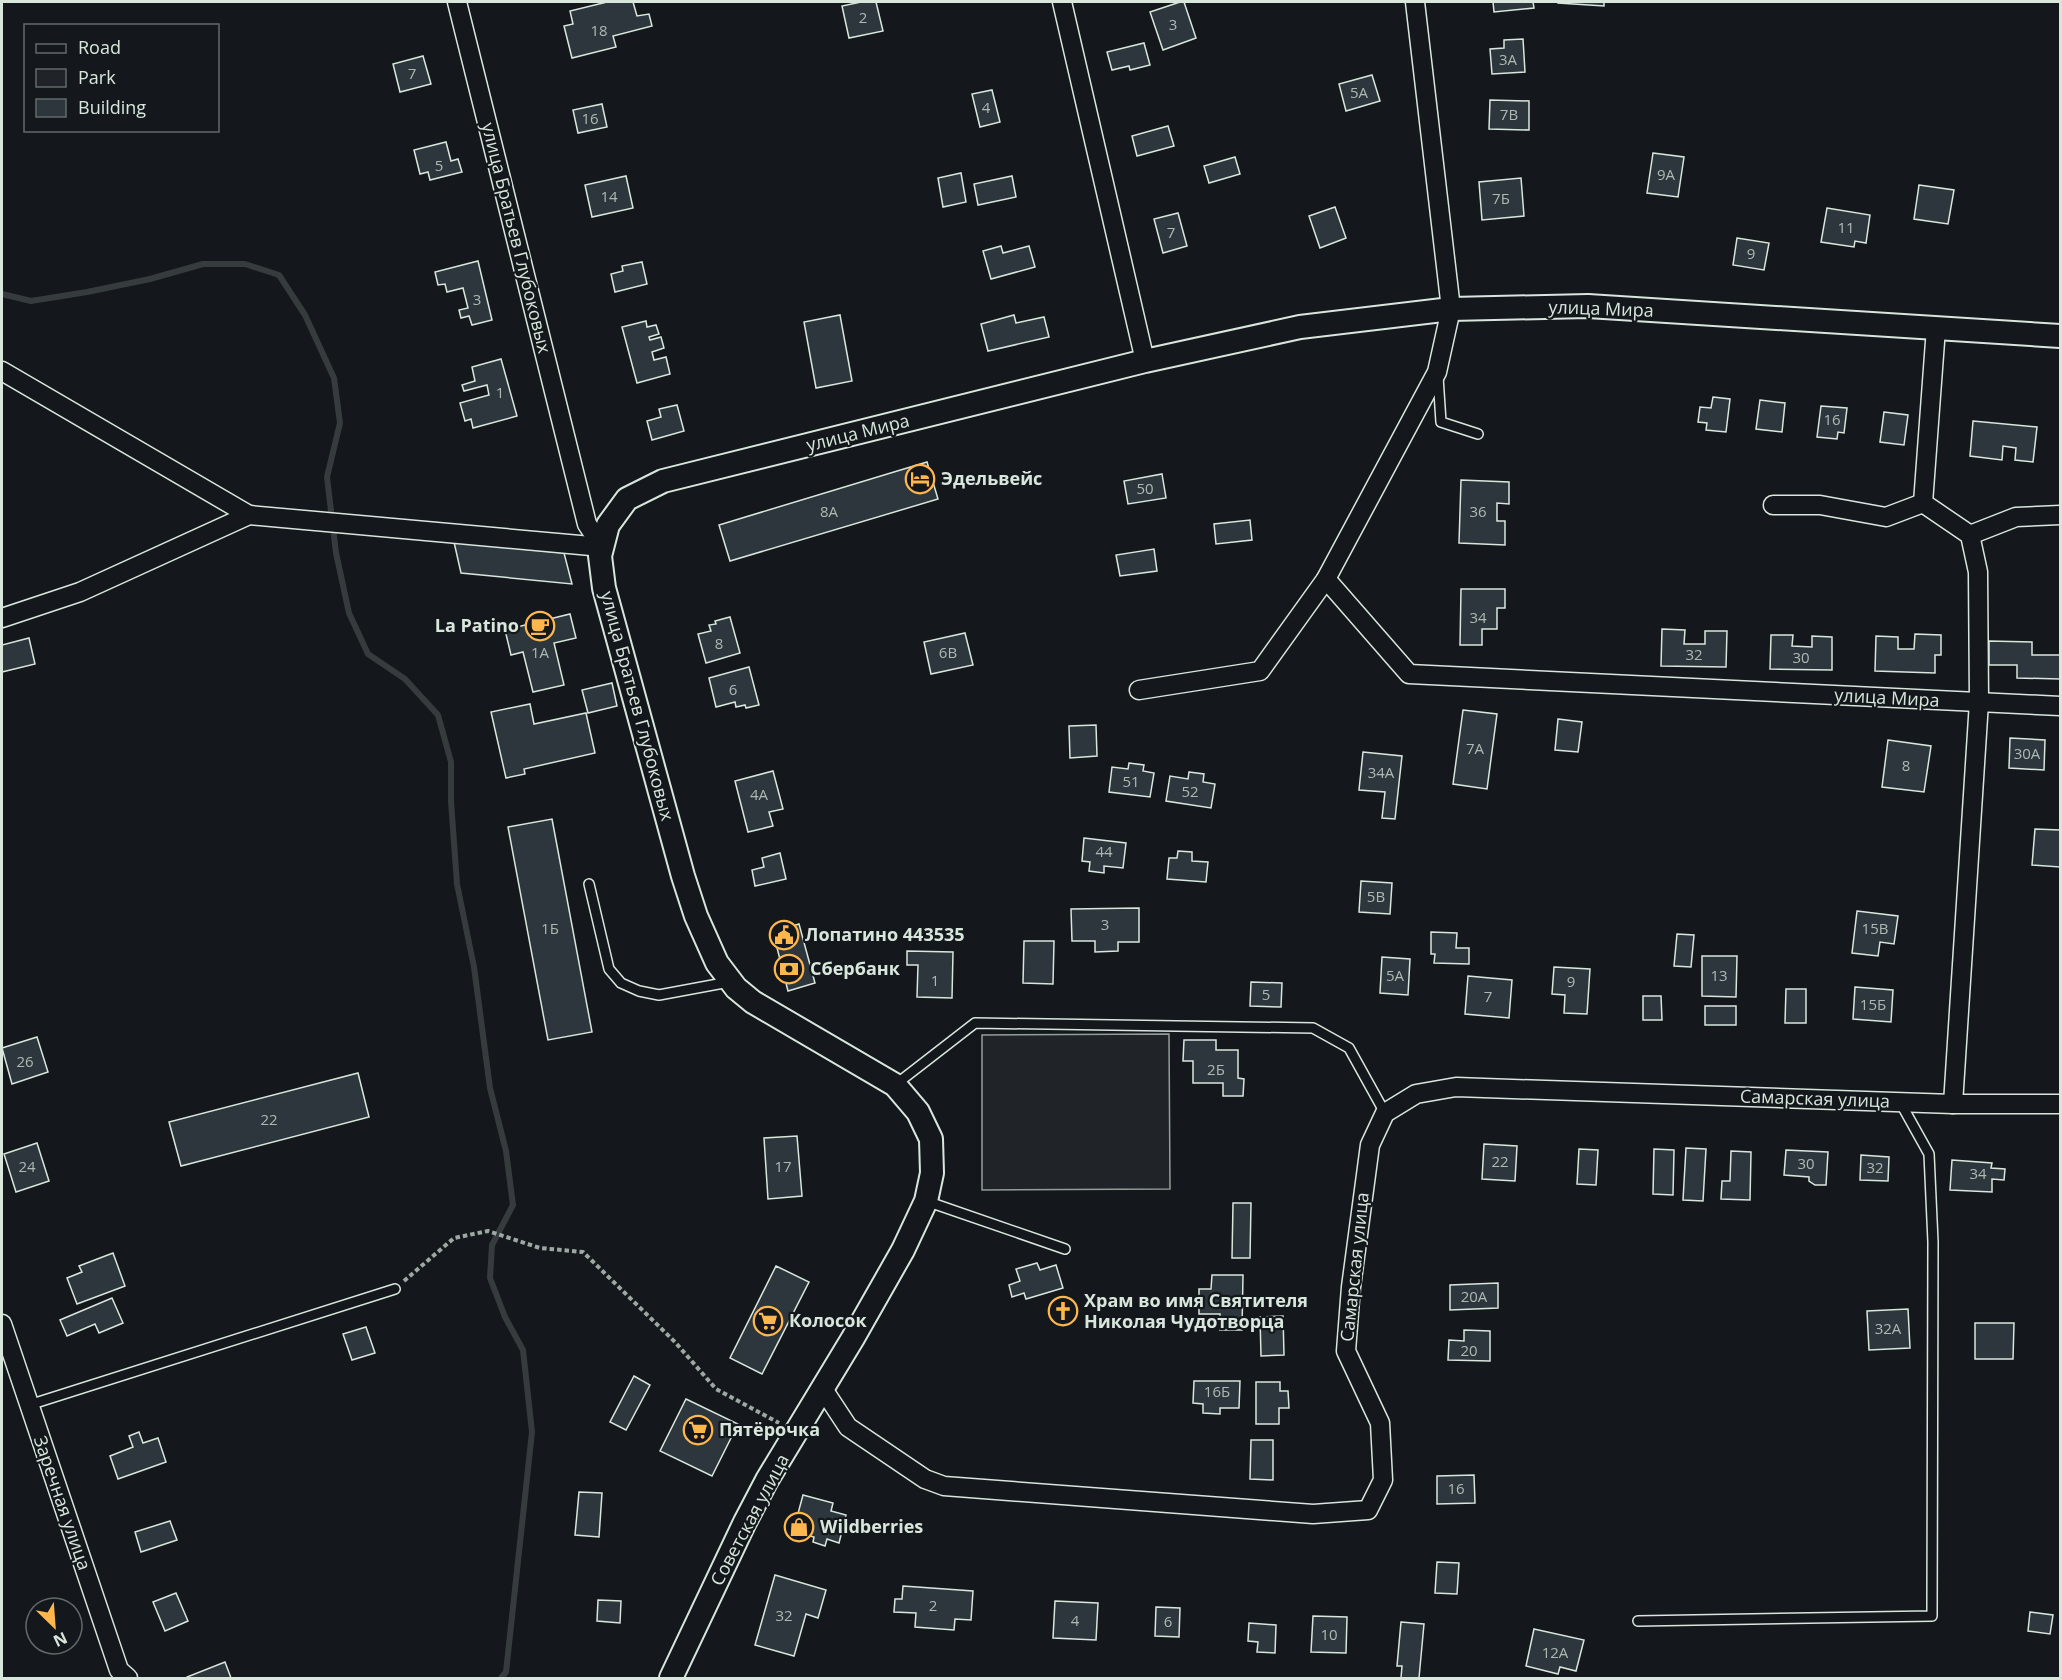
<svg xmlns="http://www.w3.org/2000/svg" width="2062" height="1680" viewBox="0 0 2062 1680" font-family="'Open Sans',sans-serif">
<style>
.green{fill:#202428;stroke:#939e99;stroke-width:1.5}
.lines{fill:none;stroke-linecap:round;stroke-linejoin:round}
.stream{stroke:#363b3e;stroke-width:6}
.building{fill:#2c363c;stroke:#d8e6dc;stroke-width:1.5}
.service-casing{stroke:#d8e6dc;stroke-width:12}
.minor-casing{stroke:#d8e6dc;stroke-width:21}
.tertiary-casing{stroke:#d8e6dc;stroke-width:26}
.path{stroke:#9da8a2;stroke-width:4;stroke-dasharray:4.5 3;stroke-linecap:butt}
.service{stroke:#14181c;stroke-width:9}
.minor{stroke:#14181c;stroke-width:18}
.tertiary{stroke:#14181c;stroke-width:22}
.labels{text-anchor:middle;stroke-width:4.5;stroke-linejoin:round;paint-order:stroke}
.number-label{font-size:15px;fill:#adbab4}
.street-label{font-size:18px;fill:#d8e6dc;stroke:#14181c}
.poi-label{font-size:18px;font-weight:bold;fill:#d8e6dc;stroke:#14181c;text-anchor:start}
</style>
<rect width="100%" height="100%" fill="#14181c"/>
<path class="green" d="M1169 1034 1170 1189 982 1190V1035Z"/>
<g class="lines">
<path class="stream" d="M2 294 31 301 87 292 150 279 203 264H245L279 275 305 315 334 378 340 423 327 477 336 553 349 613 368 654 405 679 438 715 451 762V801L457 884 474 967 490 1088 506 1151 513 1205 492 1245 490 1278 505 1317 523 1350 532 1432 506 1672 501 1678"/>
</g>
<g class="building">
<path d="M607 2H633L637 16 649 14 652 26 613 36 616 47 572 58 564 26 573 24 570 11Z"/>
<path d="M861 2H876L883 31 849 38 842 6Z"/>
<path d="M1180 2H1184L1196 38 1163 50 1150 12Z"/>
<path d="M1493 2H1533L1534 8 1494 12Z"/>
<path d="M1558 2H1604V6L1558 3Z"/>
<path d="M1523 39 1525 72 1492 74 1490 49 1504 48V40Z"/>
<path d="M1144 43 1150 65 1130 70 1129 66 1112 70 1107 52Z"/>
<path d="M423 56 431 84 400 92 393 64Z"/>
<path d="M1372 75 1380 101 1346 111 1339 84Z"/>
<path d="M992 90 1000 122 980 127 972 94Z"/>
<path d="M1490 100 1529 101V130L1489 129Z"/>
<path d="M602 104 607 127 578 133 573 110Z"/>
<path d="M1168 126 1174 146 1137 156 1132 136Z"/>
<path d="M446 142 451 161 458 159 462 172 430 180 428 172 420 174 414 150Z"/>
<path d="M1653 153 1684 157 1678 197 1647 193Z"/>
<path d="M1235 157 1240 174 1209 183 1204 166Z"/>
<path d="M961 173 966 202 943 207 938 178Z"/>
<path d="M626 176 633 208 592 217 585 185Z"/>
<path d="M1012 176 1016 197 978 205 974 184Z"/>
<path d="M1521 178 1524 216 1482 220 1479 182Z"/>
<path d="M1919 185 1954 190 1948 224 1914 219Z"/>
<path d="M1335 207 1346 238 1320 248 1309 216Z"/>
<path d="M1827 208 1870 215 1866 243 1855 241 1854 247 1821 242Z"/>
<path d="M1178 213 1187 246 1163 253 1154 219Z"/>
<path d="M1737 238 1769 243 1764 270 1733 265Z"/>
<path d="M1001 246 1003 253 1029 246 1035 267 991 279 983 251Z"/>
<path d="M478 261 492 320 472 325 469 316 461 318 459 310 468 308 463 288 447 292 445 284 438 285 435 272Z"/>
<path d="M642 262 647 284 615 292 611 274 623 271 622 266Z"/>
<path d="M840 315 852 381 816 388 804 322Z"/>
<path d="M1014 315 1016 323 1044 317 1049 337 988 351 981 324Z"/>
<path d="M646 321 647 327 656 325 659 334 649 337 650 340 661 337 664 348 652 352 654 360 666 357 670 374 637 383 622 327Z"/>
<path d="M501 359 517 416 473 428 471 419 465 421 460 403 489 395 487 385 464 391 462 385 475 381 472 367Z"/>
<path d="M1713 397 1730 399 1726 432 1706 430 1707 423 1698 422 1700 407 1711 408Z"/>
<path d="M1760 400 1785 403 1782 432 1756 429Z"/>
<path d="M677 405 684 431 652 440 647 421 661 417 659 409Z"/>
<path d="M1821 406 1847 408 1844 433 1838 432 1837 439 1817 437Z"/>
<path d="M1884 412 1908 415 1904 445 1880 442Z"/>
<path d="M1973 421 2037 427 2033 462 2015 460 2016 448 2003 446 2002 460 1970 456Z"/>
<path d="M927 462 938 499 730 561 719 525Z"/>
<path d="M1162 474 1166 498 1128 504 1124 481Z"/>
<path d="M1461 480 1509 482V504L1497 503V521H1505V545L1459 543Z"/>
<path d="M1250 520 1252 540 1216 544 1214 524Z"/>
<path d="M454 542 564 553 572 584 461 573Z"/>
<path d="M1154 549 1157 571 1120 576 1116 555Z"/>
<path d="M1461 589H1505V608H1497V629H1482V645H1460Z"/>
<path d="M570 614 576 638 554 643 564 685 533 692 523 652 511 655 505 630Z"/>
<path d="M730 617 740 653 706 663 698 634 711 631 709 625 716 624 715 621Z"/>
<path d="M1662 629 1685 630 1684 644H1705V631H1727L1726 667 1661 666Z"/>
<path d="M965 633 973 665 931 674 924 642Z"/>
<path d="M1915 634 1941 635V655H1935V673L1875 671 1876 636 1898 637V649H1914Z"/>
<path d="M1771 635H1793L1792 646 1812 647V636L1832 637V670L1770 669Z"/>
<path d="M29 638 35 664 2 672V645Z"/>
<path d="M1989 641 2032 642V655H2060V679L2017 678V665H1989Z"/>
<path d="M749 667 759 705 746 708 745 705 736 707 735 702 716 707 709 678Z"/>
<path d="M612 683 617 706 588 713 582 690Z"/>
<path d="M530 704 534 724 586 713 595 753 524 769 525 774 506 778 491 712Z"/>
<path d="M1463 710 1497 714 1487 789 1453 784Z"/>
<path d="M1558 719 1582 722 1578 752 1555 750Z"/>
<path d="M1096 725 1097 756 1070 758 1069 726Z"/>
<path d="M2010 738 2045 740 2044 770 2009 768Z"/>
<path d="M1888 740 1931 746 1924 792 1882 787Z"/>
<path d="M1363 752 1402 756 1395 819 1382 818 1385 792 1359 790Z"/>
<path d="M1129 763 1144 765 1143 771 1154 773 1150 797 1109 792 1112 767 1128 769Z"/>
<path d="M773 771 783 809 769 812 773 826 748 832 735 781Z"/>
<path d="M1189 772 1204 774 1203 782 1215 784 1211 808 1166 801 1170 776 1188 779Z"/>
<path d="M552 819 592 1032 548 1040 508 827Z"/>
<path d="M2035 829 2060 830V867L2032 865Z"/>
<path d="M1084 838 1126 843 1123 868 1104 866V873L1089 871 1090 862 1082 861Z"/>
<path d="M1178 851 1192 852V861L1208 862 1206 882 1167 879 1169 858H1177Z"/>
<path d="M780 853 786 879 755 886 752 870 764 867 762 858Z"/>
<path d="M1361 881 1392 883 1390 914 1359 912Z"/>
<path d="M1139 908V942H1118V951L1095 952V941H1072L1071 909Z"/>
<path d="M1857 911 1898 916 1894 944 1880 942 1878 956 1852 953Z"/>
<path d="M799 924 815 983 788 991 773 932Z"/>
<path d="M1431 932 1457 933 1456 948H1469V964L1434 963 1435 954H1431Z"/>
<path d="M1677 934 1694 935 1691 967 1674 966Z"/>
<path d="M1024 941H1054L1053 984 1023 983Z"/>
<path d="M907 951 953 952 952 998 917 997 918 965H907Z"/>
<path d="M1702 956H1737L1736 997 1702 996Z"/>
<path d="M1382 957 1410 959 1408 995 1380 993Z"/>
<path d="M1554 967 1590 969 1587 1014 1564 1013 1565 995 1552 994Z"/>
<path d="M1468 976 1512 980 1509 1018 1465 1014Z"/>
<path d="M1251 982 1282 983 1281 1007 1250 1006Z"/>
<path d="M1855 987 1893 990 1891 1022 1853 1019Z"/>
<path d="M1786 989H1806V1023H1785Z"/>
<path d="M1643 996H1661L1662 1020H1643Z"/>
<rect x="1705" y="1006" width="31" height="19"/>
<path d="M37 1037 48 1072 12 1084 2 1048Z"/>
<path d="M1184 1040H1216V1050H1238V1078L1244 1079 1243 1096H1223V1083H1193V1061H1183Z"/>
<path d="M358 1073 369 1117 181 1166 169 1122Z"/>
<path d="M797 1136 802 1196 768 1199 764 1138Z"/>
<path d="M37 1143 49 1181 16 1192 4 1154Z"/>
<path d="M1484 1144 1517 1146 1515 1181 1482 1179Z"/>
<path d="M1686 1148 1706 1149 1703 1201 1683 1200Z"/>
<path d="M1579 1149 1598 1150 1596 1185 1577 1184Z"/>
<path d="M1654 1149 1674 1150 1673 1195 1653 1194Z"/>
<path d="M1786 1150 1828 1152 1826 1185H1815L1809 1181V1177L1784 1175Z"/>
<path d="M1731 1151 1751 1152 1750 1200 1721 1199 1722 1181H1730Z"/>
<path d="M1861 1155 1889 1157 1888 1181 1860 1180Z"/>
<path d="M1952 1160 1992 1163 1991 1168 2005 1169 2004 1180 1992 1179V1192L1950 1190Z"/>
<path d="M1233 1203H1251L1250 1258H1232Z"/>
<path d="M113 1253 125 1286 77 1304 67 1278 82 1272 79 1266Z"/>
<path d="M1037 1263 1040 1270 1056 1265 1063 1288 1026 1299 1024 1293 1012 1297 1009 1285 1020 1281 1016 1269Z"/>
<path d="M776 1266 809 1282 762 1374 730 1358Z"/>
<path d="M1212 1275H1243L1242 1330H1220V1314H1199V1289H1211Z"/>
<path d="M1498 1283V1308L1450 1310V1285Z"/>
<path d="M112 1298 123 1323 99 1333 95 1324 67 1336 60 1320Z"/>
<path d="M1908 1309 1910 1348 1869 1350 1867 1311Z"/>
<path d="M1283 1316 1284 1355 1261 1356 1260 1317Z"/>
<path d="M1975 1323H2014L2013 1359H1975Z"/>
<path d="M366 1327 375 1353 352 1360 343 1334Z"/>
<path d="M1464 1330 1490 1331V1361L1448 1360 1449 1340 1464 1341Z"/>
<path d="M634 1376 650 1385 626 1430 610 1422Z"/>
<path d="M1194 1381H1240L1239 1408H1220V1414L1203 1413V1404L1193 1403Z"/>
<path d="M1256 1382H1280V1391H1288L1289 1408H1279V1424H1256Z"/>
<path d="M686 1399 738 1424 712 1476 660 1451Z"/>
<path d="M139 1432 143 1443 158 1438 166 1462 118 1479 110 1456 133 1447 129 1436Z"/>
<path d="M1251 1440H1273V1480L1250 1479Z"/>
<path d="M1474 1475 1475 1503 1437 1504V1476Z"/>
<path d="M579 1492 602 1493 599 1537 575 1535Z"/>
<path d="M803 1495 833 1503 831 1511 846 1515 839 1543 827 1539 825 1546 813 1542 814 1537 793 1532Z"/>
<path d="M170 1521 177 1540 141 1552 135 1532Z"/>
<path d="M1437 1562 1459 1563 1457 1594 1435 1593Z"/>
<path d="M775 1575 826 1590 818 1618 806 1614 794 1656 755 1645Z"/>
<path d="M903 1586 973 1591 971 1620 955 1619 954 1630 915 1627 916 1613 894 1612 895 1599H902Z"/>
<path d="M176 1593 188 1621 165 1631 153 1602Z"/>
<path d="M598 1600 621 1601 620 1623 597 1621Z"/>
<path d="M1055 1601 1098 1603 1096 1640 1053 1638Z"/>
<path d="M1156 1607 1180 1608 1179 1637 1155 1636Z"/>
<path d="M2030 1612 2053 1615 2050 1634 2028 1631Z"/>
<path d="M1313 1616 1347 1617 1346 1653 1311 1652Z"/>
<path d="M1401 1622 1424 1624 1419 1678H1401L1402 1666H1397Z"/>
<path d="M1249 1623 1276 1625 1275 1653 1257 1652 1258 1642 1248 1641Z"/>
<path d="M1534 1629 1584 1640 1576 1671 1560 1667 1558 1674 1526 1666Z"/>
<path d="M225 1662 231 1678H187V1677Z"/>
</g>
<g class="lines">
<g class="service-casing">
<g id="service">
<path d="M1438 377 1441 422 1478 434"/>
<path d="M589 884 609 969 621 983 639 991 659 995 729 982"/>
<path d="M895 1085 975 1023 1313 1028 1349 1048 1385 1113"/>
<path d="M926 1201 1065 1249"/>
<path d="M29 1405 395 1289"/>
<path d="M1638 1621 1932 1616 1933 1242 1929 1154 1900 1102"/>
</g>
</g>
<g class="minor-casing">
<g id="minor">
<path d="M457 2 587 524 602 547"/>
<path d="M1062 2 1145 361"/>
<path d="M1936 328 1923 503 1970 535 1978 572 1979 702 1953 1104"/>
<path d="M2 371 249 515"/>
<path d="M1773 505H1820L1886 517 1923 503"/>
<path d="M1970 535 2016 517 2060 515"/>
<path d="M1326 579 1409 674 2060 706"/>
<path d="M2 618 80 592 249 515 602 547"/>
<path d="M1139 690 1260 671 1326 579 1437 372 1451 309 1415 2"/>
<path d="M2 1324 119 1670 128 1678"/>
<path d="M823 1389 848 1427 925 1479 944 1486 1313 1514 1368 1510 1383 1480 1380 1423 1346 1351 1351 1287 1370 1145 1385 1113 1416 1094 1456 1087 1953 1104H2060"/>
</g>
</g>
<g class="tertiary-casing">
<path id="tertiary" d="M671 1678 745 1522 767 1480 853 1338 903 1250 926 1201 932 1173 931 1139 918 1112 895 1085 753 1002 736 988 717 963 696 916 683 876 604 588 600 556 608 525 627 499 663 481 1145 361 1300 327 1451 309 1588 306 2060 336"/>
</g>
<path class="path" d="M404 1281 454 1238 488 1231 540 1248 583 1252 675 1342 716 1389 779 1423"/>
<use href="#service" class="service"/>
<use href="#minor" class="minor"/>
<use href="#tertiary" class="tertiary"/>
</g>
<defs>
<g id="hotel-ring" transform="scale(1.5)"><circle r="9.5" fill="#14181c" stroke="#ffb74d" stroke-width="1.5"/><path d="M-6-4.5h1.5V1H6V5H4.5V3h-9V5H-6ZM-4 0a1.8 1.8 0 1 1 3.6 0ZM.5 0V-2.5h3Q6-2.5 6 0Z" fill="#ffb74d"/></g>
<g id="cafe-ring" transform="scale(1.5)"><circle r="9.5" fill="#14181c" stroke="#ffb74d" stroke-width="1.5"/><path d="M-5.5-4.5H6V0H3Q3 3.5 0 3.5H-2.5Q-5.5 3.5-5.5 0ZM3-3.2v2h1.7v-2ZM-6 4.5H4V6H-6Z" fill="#ffb74d"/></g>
<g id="civic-ring" transform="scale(1.5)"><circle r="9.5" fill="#14181c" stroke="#ffb74d" stroke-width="1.5"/><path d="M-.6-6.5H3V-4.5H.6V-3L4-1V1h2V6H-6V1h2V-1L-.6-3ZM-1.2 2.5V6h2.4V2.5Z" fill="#ffb74d"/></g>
<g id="bank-ring" transform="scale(1.5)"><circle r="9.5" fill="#14181c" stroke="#ffb74d" stroke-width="1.5"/><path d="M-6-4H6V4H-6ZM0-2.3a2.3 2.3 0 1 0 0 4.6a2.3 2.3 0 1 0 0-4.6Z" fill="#ffb74d"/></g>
<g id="church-ring" transform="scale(1.5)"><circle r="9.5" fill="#14181c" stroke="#ffb74d" stroke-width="1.5"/><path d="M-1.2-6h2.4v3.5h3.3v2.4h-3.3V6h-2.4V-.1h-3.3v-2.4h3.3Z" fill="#ffb74d"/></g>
<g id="supermarket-ring" transform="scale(1.5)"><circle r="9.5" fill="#14181c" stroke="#ffb74d" stroke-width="1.5"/><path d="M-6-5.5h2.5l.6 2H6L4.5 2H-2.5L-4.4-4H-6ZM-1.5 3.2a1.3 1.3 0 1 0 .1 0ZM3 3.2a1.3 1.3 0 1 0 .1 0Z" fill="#ffb74d"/></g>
<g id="shop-ring" transform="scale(1.5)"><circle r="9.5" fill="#14181c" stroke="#ffb74d" stroke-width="1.5"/><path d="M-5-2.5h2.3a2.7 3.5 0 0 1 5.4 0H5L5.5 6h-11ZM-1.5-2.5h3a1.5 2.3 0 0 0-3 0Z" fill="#ffb74d"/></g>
</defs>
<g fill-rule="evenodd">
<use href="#hotel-ring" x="920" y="479"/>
<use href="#cafe-ring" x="540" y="626"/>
<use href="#civic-ring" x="784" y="935"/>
<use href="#bank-ring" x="789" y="969"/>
<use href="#church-ring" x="1063" y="1311"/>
<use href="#supermarket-ring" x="768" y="1321"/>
<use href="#supermarket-ring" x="698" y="1430"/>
<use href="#shop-ring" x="799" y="1527"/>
</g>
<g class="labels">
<g class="number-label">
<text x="863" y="23">2</text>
<text x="1173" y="30">3</text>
<text x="599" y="36">18</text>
<text x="1508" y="65">3А</text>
<text x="412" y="79">7</text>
<text x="1359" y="98">5А</text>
<text x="986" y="113">4</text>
<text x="1509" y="120">7В</text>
<text x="590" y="124">16</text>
<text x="439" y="171">5</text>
<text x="1666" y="180">9А</text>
<text x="609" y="202">14</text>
<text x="1501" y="204">7Б</text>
<text x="1846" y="233">11</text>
<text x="1171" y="238">7</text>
<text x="1751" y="259">9</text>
<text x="477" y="305">3</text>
<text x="500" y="398">1</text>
<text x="1832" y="425">16</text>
<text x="1145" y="494">50</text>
<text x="829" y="517">8А</text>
<text x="1478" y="517">36</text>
<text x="1478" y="623">34</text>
<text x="719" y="649">8</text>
<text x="540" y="658">1А</text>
<text x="948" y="658">6В</text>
<text x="1694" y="660">32</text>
<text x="1801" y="663">30</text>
<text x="733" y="695">6</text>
<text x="1475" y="754">7А</text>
<text x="2027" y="759">30А</text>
<text x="1906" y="771">8</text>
<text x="1381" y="778">34А</text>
<text x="1131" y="787">51</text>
<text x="1190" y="797">52</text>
<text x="759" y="800">4А</text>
<text x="1104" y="857">44</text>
<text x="1376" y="902">5В</text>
<text x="1105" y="930">3</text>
<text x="550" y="934">1Б</text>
<text x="1875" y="934">15В</text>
<text x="1395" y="981">5А</text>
<text x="1719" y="981">13</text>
<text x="935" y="986">1</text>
<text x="1571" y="987">9</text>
<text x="1266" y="1000">5</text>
<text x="1488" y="1002">7</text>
<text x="1873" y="1010">15Б</text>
<text x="25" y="1067">26</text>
<text x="1216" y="1075">2Б</text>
<text x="269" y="1125">22</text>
<text x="1500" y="1167">22</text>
<text x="1806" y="1169">30</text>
<text x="27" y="1172">24</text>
<text x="783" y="1172">17</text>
<text x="1875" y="1173">32</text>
<text x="1978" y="1179">34</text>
<text x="1474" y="1302">20А</text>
<text x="1888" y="1334">32А</text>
<text x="1469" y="1356">20</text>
<text x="1217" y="1397">16Б</text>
<text x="1456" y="1494">16</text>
<text x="933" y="1611">2</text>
<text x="784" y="1621">32</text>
<text x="1075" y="1626">4</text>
<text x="1168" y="1627">6</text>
<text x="1329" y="1640">10</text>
<text x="1555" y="1658">12А</text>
</g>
<g class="street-label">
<text transform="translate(516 238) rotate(76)" y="6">улица Братьев Глубоковых</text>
<text transform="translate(1601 309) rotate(2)" y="6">улица Мира</text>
<text transform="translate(858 433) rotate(-14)" y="6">улица Мира</text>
<text transform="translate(1887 698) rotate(3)" y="6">улица Мира</text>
<text transform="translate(637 706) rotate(75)" y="6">улица Братьев Глубоковых</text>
<text transform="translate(1815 1099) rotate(2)" y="6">Самарская улица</text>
<text transform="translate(1355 1267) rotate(-84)" y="6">Самарская улица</text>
<text transform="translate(62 1503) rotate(71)" y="6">Заречная улица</text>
<text transform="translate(750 1520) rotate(-62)" y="6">Советская улица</text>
</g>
<g class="poi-label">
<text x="941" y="485">Эдельвейс</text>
<text x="519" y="632" text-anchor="end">La Patino</text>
<text x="805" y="941">Лопатино 443535</text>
<text x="810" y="975">Сбербанк</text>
<text x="1084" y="1307">Храм во имя Святителя<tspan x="1084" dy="21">Николая Чудотворца</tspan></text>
<text x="789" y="1327">Колосок</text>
<text x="719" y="1436">Пятёрочка</text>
<text x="820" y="1533">Wildberries</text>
</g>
</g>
<rect width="2062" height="1680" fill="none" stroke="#d8e6dc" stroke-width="6"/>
<rect x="24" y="24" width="195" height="108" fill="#14181c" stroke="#626a69" stroke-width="1.5"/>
<rect x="36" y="44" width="30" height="9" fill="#14181c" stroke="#626a69" stroke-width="1.5"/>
<text x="78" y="54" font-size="18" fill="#d8e6dc">Road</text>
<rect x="36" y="69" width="30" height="18" fill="#202428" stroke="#626a69" stroke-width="1.5"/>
<text x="78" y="84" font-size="18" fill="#d8e6dc">Park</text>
<rect x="36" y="99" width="30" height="18" fill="#2c363c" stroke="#626a69" stroke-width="1.5"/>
<text x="78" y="114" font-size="18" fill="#d8e6dc">Building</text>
<g transform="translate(54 1626) rotate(155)"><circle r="28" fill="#14181c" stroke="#626a69" stroke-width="1.5"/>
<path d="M0-4.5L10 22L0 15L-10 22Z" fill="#ffb74d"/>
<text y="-9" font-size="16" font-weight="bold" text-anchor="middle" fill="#d8e6dc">N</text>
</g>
</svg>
